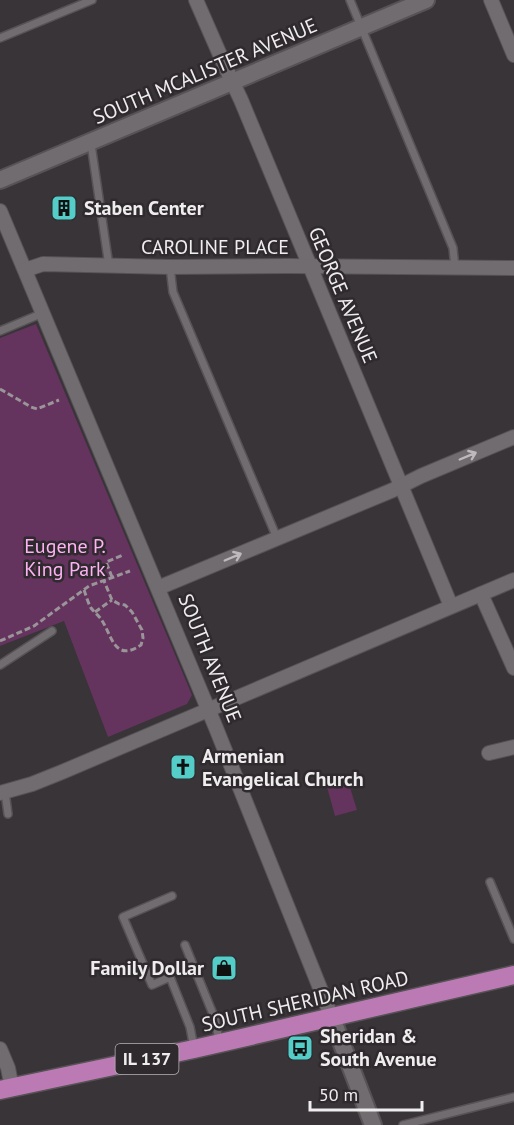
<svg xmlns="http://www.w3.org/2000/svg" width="514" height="1125" viewBox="0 0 514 1125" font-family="'PT Sans',sans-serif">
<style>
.green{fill:#64335e}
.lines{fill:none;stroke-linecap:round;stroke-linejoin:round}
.service-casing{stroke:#565255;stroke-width:10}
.minor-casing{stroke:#565255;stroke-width:16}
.tertiary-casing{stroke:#565255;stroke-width:20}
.trunk-casing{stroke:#565255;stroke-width:21}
.path{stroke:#999598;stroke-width:3;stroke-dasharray:6 3;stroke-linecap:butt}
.service{stroke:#716c70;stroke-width:7}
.minor{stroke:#716c70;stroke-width:14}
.tertiary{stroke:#716c70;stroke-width:16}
.trunk{stroke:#bc7ab4;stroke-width:18}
.oneway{stroke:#bdb9bc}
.labels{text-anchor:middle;stroke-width:5;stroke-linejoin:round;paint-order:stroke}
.shield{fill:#2e2a2e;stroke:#b6b2b5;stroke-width:1.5}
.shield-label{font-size:18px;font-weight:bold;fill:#f0edef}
.street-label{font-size:20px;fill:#f0edef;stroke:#2e2a2e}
.poi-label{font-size:20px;font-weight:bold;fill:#f0edef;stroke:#2e2a2e;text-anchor:start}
.park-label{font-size:20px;fill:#ffb2f4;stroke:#2e2a2e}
</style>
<rect width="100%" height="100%" fill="#383438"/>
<g class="green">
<path d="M36 324 192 695 187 704 108 737 64 621 0 646V338Z"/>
<path d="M348 781 357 810 335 816 327 787Z"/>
</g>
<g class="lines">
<g class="service-casing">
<g id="service">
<path d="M350 0 453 248 455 268"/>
<path d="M0 38 92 0"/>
<path d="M91 144 109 266"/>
<path d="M170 267 173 292 277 538"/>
<path d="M0 331 43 313"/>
<path d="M0 665 52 631"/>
<path d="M5 792 8 814"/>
<path d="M490 882 514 939"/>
<path d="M172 896 123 917 152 985 170 977 190 1027 194 1048"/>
<path d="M185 945 215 1019 219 1041"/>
<path d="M403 1125 514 1097"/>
</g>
</g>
<g class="minor-casing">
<g id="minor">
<path d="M196 0 224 64 241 100 451 606"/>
<path d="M491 0 514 55"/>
<path d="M0 211 216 728 332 1018"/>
<path d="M25 270 43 264 170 267 288 266 514 268"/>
<path d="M158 588 393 490 421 476 514 437"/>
<path d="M481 594 514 668"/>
<path d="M489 753 514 747"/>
<path d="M0 793 32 784 62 772 514 580"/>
<path d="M0 1049 8 1068 12 1088"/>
</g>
</g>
<g class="tertiary-casing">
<g id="tertiary">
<path d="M0 180 426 0"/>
<path d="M332 1018 373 1125"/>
</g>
</g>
<g class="trunk-casing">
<path id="trunk" d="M0 1090 194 1049 514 975"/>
</g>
<g class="path">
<path d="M0 389 31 407 37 409 59 400"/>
<path d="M112 577 106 562 123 555"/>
<path d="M84 590C86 595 88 603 91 608 94 612 98 615 101 619 112 635 114 663 141 645L143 638 142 630 132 612 125 605 119 604 112 600 104 581"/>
<path d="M95 612 112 600"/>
<path d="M0 641 34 626 89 586 130 571"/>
</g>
<use href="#service" class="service"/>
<use href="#minor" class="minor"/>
<use href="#tertiary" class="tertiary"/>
<use href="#trunk" class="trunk"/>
</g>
<defs><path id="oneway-shaft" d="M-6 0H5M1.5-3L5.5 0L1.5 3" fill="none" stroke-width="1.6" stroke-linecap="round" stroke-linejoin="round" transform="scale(1.5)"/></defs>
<g class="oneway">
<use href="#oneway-shaft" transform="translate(468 456) rotate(-23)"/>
<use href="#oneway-shaft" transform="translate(233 557) rotate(-23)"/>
</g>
<defs>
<g id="building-square" transform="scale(1.35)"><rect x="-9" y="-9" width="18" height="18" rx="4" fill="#54cdc8" stroke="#2e2a2e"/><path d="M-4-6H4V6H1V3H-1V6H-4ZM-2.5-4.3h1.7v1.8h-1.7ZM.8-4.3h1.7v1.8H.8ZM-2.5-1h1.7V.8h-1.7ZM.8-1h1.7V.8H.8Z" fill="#111"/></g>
<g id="church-square" transform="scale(1.35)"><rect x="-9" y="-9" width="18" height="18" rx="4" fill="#54cdc8" stroke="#2e2a2e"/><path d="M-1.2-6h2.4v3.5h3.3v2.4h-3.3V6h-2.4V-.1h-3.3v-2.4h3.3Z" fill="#111"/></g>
<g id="shop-square" transform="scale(1.35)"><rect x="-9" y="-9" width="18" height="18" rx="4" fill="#54cdc8" stroke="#2e2a2e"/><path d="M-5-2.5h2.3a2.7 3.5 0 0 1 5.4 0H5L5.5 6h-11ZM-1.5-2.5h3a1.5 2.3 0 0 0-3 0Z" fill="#111"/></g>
<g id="bus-square" transform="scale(1.35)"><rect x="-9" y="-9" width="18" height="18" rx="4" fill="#54cdc8" stroke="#2e2a2e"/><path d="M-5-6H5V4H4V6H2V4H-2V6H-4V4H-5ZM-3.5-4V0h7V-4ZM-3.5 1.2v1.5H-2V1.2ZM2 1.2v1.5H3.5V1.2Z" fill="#111"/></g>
</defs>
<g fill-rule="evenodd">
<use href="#building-square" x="64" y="208"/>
<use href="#church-square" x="183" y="767"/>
<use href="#shop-square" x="224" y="968"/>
<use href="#bus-square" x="300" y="1048"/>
</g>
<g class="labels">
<rect class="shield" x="115.5" y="1044" width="63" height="30" rx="4.5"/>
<g class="shield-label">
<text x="147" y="1065">IL 137</text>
</g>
<g class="street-label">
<text transform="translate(205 71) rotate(-23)" y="7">SOUTH MCALISTER AVENUE</text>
<text x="215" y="254">CAROLINE PLACE</text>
<text transform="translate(343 295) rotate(67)" y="7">GEORGE AVENUE</text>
<text transform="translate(210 658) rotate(68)" y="7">SOUTH AVENUE</text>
<text transform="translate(305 1001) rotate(-13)" y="7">SOUTH SHERIDAN ROAD</text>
</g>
<g class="poi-label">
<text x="84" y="215">Staben Center</text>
<text x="202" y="763">Armenian<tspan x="202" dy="23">Evangelical Church</tspan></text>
<text x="204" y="975" text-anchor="end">Family Dollar</text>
<text x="320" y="1043">Sheridan &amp;<tspan x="320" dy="23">South Avenue</tspan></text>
</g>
<g class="park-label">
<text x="65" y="553">Eugene P.<tspan x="65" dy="23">King Park</tspan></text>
</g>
</g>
<path d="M310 1101v9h112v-9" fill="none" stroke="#f0edef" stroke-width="3"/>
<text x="319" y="1101" font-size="18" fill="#f0edef" stroke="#2e2a2e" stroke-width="4.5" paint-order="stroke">50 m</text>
</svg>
